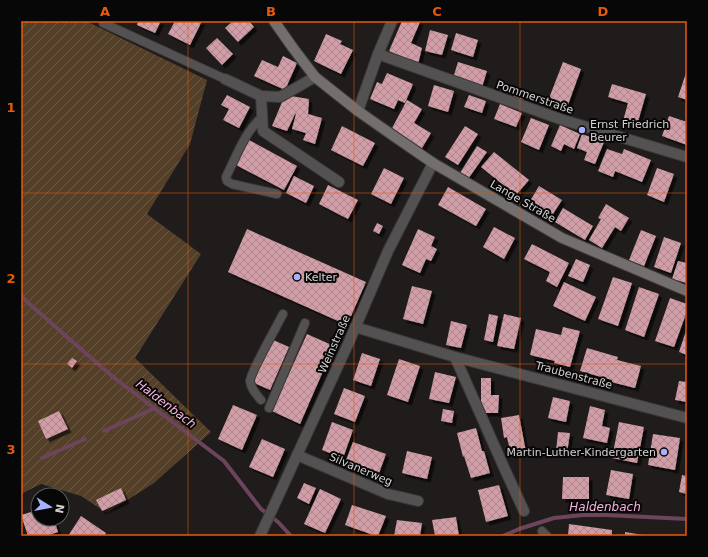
<svg xmlns="http://www.w3.org/2000/svg" width="708" height="557" viewBox="0 0 708 557" font-family="'DejaVu Sans',sans-serif">
<style>
.garden{fill:url(#garden-furrows)}
.lines{fill:none;stroke-linecap:round;stroke-linejoin:round}
.stream{stroke:#6c455c;stroke-width:4}
.building{fill:url(#building-cross-hatch);filter:url(#shadow)}
.service-casing{stroke:#3c3938;stroke-width:10}
.minor-casing{stroke:#3c3938;stroke-width:12}
.secondary-casing{stroke:#3c3938;stroke-width:12}
.service{stroke:#535151;stroke-width:8}
.minor{stroke:#535151;stroke-width:10}
.secondary{stroke:#726f6e;stroke-width:10}
.grid{fill:none;stroke:#e8590c;stroke-width:1;stroke-opacity:0.55}
.poi-dot{fill:#a7b1fc;stroke:#080707;stroke-width:1.5}
.labels{text-anchor:middle;stroke-width:4;stroke-linejoin:round;paint-order:stroke}
.street-label{font-size:11px;fill:#d4d1d1;stroke:#080707}
.poi-label{font-size:11px;fill:#d4d1d1;stroke:#080707;text-anchor:start}
.water-label{font-size:12px;font-style:italic;fill:#f8b5dd;stroke:#080707}
.neatline{fill:none;stroke:#e8590c;stroke-width:1.5}
.grid-label{font-size:13px;text-anchor:middle;font-weight:bold;fill:#e8590c}
</style>
<defs>
<pattern id="garden-furrows" width="10" height="10" patternUnits="userSpaceOnUse"><rect width="10" height="10" fill="#544029"/><path d="M-1 1l2-2M0 10L10 0M9 11l2-2" fill="none" stroke="#6c5b47"/></pattern>
<pattern id="building-cross-hatch" width="8" height="8" patternUnits="userSpaceOnUse"><rect width="8" height="8" fill="#d19ea8"/><path d="M0 0l8 8M0 8l8-8" fill="none" stroke="#ad868e"/></pattern>
<filter id="shadow"><feDropShadow dx="3.5" dy="3.5" stdDeviation="0" flood-color="#0009"/></filter>
</defs>
<rect width="100%" height="100%" fill="#1f1c1b"/>
<path class="garden" d="M21 21H86L207 80 190 144 147 214 201 254 135 358 211 432 154 483 107 513 81 496 41 484 21 494Z"/>
<g class="lines">
<g class="stream">
<path d="M21 295 27 302 113 377 224 461 261 509 278 522 291 536"/>
<path d="M104 431 155 408"/>
<path d="M42 458 85 439"/>
<path d="M503 536 519 529 554 518 583 515H606L687 519"/>
</g>
</g>
<g class="building">
<path d="M138 21H161L155 33 137 25Z"/>
<path d="M175 21H202L190 45 168 34Z"/>
<path d="M233 21H249L254 27 238 42 225 28Z"/>
<path d="M402 21H417L420 22 411 43 422 48 418 64 389 51Z"/>
<path d="M430 30 448 35 442 55 425 51Z"/>
<path d="M456 33 478 40 473 57 451 50Z"/>
<path d="M326 34 342 41 340 44 353 50 341 74 314 61Z"/>
<path d="M217 38 233 54 222 65 206 48Z"/>
<path d="M283 56 297 63 285 90 254 76 262 60 278 67Z"/>
<path d="M458 62 487 71 482 87 453 78Z"/>
<path d="M563 62 581 69 565 113 546 106Z"/>
<path d="M687 70V100L678 97Z"/>
<path d="M387 73 413 84 405 103 398 100 394 109 370 99 377 82 382 84Z"/>
<path d="M612 84 646 94 637 125 623 121 628 103 608 97Z"/>
<path d="M434 85 454 91 448 112 428 106Z"/>
<path d="M516 90 525 93 523 101 513 98Z"/>
<path d="M227 95 250 107 239 128 223 120 229 109 221 105Z"/>
<path d="M285 95 309 99 308 114 322 118 315 144 303 140 306 133 292 129 296 114H295L287 131 272 126Z"/>
<path d="M469 95 486 101 482 113 464 107Z"/>
<path d="M407 100 422 109 414 123 431 133 422 148 391 130Z"/>
<path d="M500 104 522 113 516 127 494 119Z"/>
<path d="M669 116 687 122V145L662 136Z"/>
<path d="M531 118 549 125 539 150 521 142Z"/>
<path d="M560 125 580 134 574 149 564 144 561 151 551 146Z"/>
<path d="M342 126 375 143 363 166 331 150Z"/>
<path d="M465 126 478 134 458 165 445 157Z"/>
<path d="M582 134 604 142 595 164 584 160 587 152 577 148Z"/>
<path d="M249 140 297 166 284 190 236 165Z"/>
<path d="M477 146 487 152 468 179 460 173Z"/>
<path d="M607 149 622 154 624 149 651 160 642 182 615 171 613 177 598 171Z"/>
<path d="M494 152 529 180 516 195 481 167Z"/>
<path d="M384 168 404 178 391 204 371 194Z"/>
<path d="M657 168 674 174 664 202 647 195Z"/>
<path d="M294 176 314 186 306 203 286 193Z"/>
<path d="M328 185 358 200 348 219 319 204Z"/>
<path d="M539 186 562 200 549 220 527 206Z"/>
<path d="M448 187 486 209 476 226 438 205Z"/>
<path d="M606 204 629 218 621 231 615 227 602 248 589 240 601 219 598 218Z"/>
<path d="M563 208 593 226 585 240 555 222Z"/>
<path d="M377 223 383 226 379 234 373 231Z"/>
<path d="M494 227 515 238 504 259 483 247Z"/>
<path d="M247 229 366 282 347 325 228 272Z"/>
<path d="M418 229 435 237 431 246 437 249 431 261 426 259 420 273 402 265Z"/>
<path d="M641 230 656 236 644 266 629 260Z"/>
<path d="M664 237 681 243 671 273 654 267Z"/>
<path d="M532 244 569 263 557 287 546 281 550 272 524 259Z"/>
<path d="M576 259 590 265 583 282 568 276Z"/>
<path d="M678 261 687 263V283L672 279Z"/>
<path d="M613 277 632 283 618 326 598 319Z"/>
<path d="M564 282 596 297 585 321 553 306Z"/>
<path d="M412 286 432 291 423 324 403 319Z"/>
<path d="M639 287 659 294 644 337 625 330Z"/>
<path d="M670 298 687 304V311L674 347 655 341Z"/>
<path d="M489 314 498 316 493 342 484 340Z"/>
<path d="M504 314 521 318 514 349 497 346Z"/>
<path d="M451 321 467 325 461 348 446 345Z"/>
<path d="M563 327 580 331 570 367 554 363 555 361 530 355 536 329 561 335Z"/>
<path d="M687 328V355L679 352Z"/>
<path d="M307 334 334 346 300 424 272 411Z"/>
<path d="M271 339 289 347 270 390 252 382Z"/>
<path d="M587 348 618 357 617 360 641 366 635 388 611 382 612 380 580 371Z"/>
<path d="M362 353 380 359 371 386 353 380Z"/>
<path d="M72 358 77 361 72 368 67 364Z"/>
<path d="M399 359 420 366 408 402 387 395Z"/>
<path d="M435 372 456 377 449 403 429 399Z"/>
<path d="M481 378H491V395H499L498 413H481Z"/>
<path d="M679 381 687 382V402L675 400Z"/>
<path d="M344 388 365 396 355 422 334 414Z"/>
<path d="M553 397 570 401 566 422 548 418Z"/>
<path d="M233 405 257 415 242 450 218 439Z"/>
<path d="M590 406 605 410 602 426 610 428 607 443 583 438Z"/>
<path d="M443 409 454 411 452 423 441 421Z"/>
<path d="M59 411 68 429 46 439 38 421Z"/>
<path d="M519 415 526 452 511 455 507 437 504 438 501 418Z"/>
<path d="M332 422 353 430 343 458 322 450Z"/>
<path d="M619 422 644 427 637 463 612 458Z"/>
<path d="M476 428 482 451H484L490 473 471 478 464 456 463 457 457 433Z"/>
<path d="M558 432 570 433 567 453 556 451Z"/>
<path d="M653 434 680 438 675 470 648 465Z"/>
<path d="M262 439 285 449 273 477 249 467Z"/>
<path d="M353 442 386 454 378 476 345 463Z"/>
<path d="M407 451 432 457 427 479 402 473Z"/>
<path d="M611 470 633 474 629 499 606 495Z"/>
<path d="M682 475 687 476V494L679 492Z"/>
<path d="M563 477H589V499H562Z"/>
<path d="M304 483 316 488 309 504 297 498Z"/>
<path d="M499 485 508 516 486 522 478 490Z"/>
<path d="M121 488 126 500 102 511 96 500Z"/>
<path d="M320 489 341 499 325 533 304 524Z"/>
<path d="M352 505 386 516 378 536H376L345 525Z"/>
<path d="M38 510V519H54L58 532 46 536H28L21 515Z"/>
<path d="M81 516 106 533 104 536H68Z"/>
<path d="M456 517 459 536H435L432 520Z"/>
<path d="M397 520 422 523 420 536H394Z"/>
<path d="M569 524 612 530V536H568Z"/>
<path d="M625 532 643 535V536H625Z"/>
</g>
<g class="lines">
<g class="service-casing">
<g id="service">
<path d="M103 23 225 79"/>
<path d="M262 117C244 133 237 155 226 177L227 181 232 184 277 194"/>
<path d="M261 400C256 394 251 389 250 381 250 373 278 324 283 314"/>
<path d="M269 408 305 323"/>
<path d="M542 531 547 536"/>
</g>
</g>
<g class="minor-casing">
<g id="minor">
<path d="M378 54 560 119 687 157"/>
<path d="M225 79 261 96 280 97 315 77"/>
<path d="M261 96 263 131 339 182"/>
<path d="M358 111 378 54 392 21"/>
<path d="M355 327 455 357 687 418"/>
<path d="M455 357 506 472 524 511"/>
<path d="M297 455 388 494 418 501"/>
<path d="M260 536 349 342 388 251 433 163"/>
</g>
</g>
<g class="secondary-casing">
<path id="secondary" d="M274 21 293 48 315 77 358 111 395 137 433 163 562 238 687 291"/>
</g>
<use href="#service" class="service"/>
<use href="#minor" class="minor"/>
<use href="#secondary" class="secondary"/>
</g>
<path class="grid" d="M188 21V536M354 21V536M520 21V536M21 193H687M21 364H687"/>
<g class="poi-dot">
<circle cx="582" cy="130" r="4"/>
<circle cx="297" cy="277" r="4"/>
<circle cx="664" cy="452" r="4"/>
</g>
<g class="labels">
<g class="street-label">
<text transform="translate(535 97) rotate(19)" y="4">Pommerstraße</text>
<text transform="translate(523 201) rotate(30)" y="4">Lange Straße</text>
<text transform="translate(334 344) rotate(-66)" y="4">Weinstraße</text>
<text transform="translate(574 375) rotate(15)" y="4">Traubenstraße</text>
<text transform="translate(361 469) rotate(23)" y="4">Silvanerweg</text>
</g>
<g class="poi-label">
<text x="590" y="128">Ernst Friedrich<tspan x="590" dy="13">Beurer</tspan></text>
<text x="305" y="281">Kelter</text>
<text x="656" y="456" text-anchor="end">Martin-Luther-Kindergarten</text>
</g>
<g class="water-label">
<text transform="translate(166 404) rotate(37)" y="4">Haldenbach</text>
<text x="605" y="511">Haldenbach</text>
</g>
</g>
<rect width="708" height="557" fill="none" stroke="#080707" stroke-width="44"/>
<g transform="translate(50 507) rotate(101)"><circle r="19" fill="#080707" stroke="#5a5858"/>
<path d="M0-3L7 15L0 10L-7 15Z" fill="#a7b1fc"/>
<text y="-6" font-size="11" font-weight="bold" text-anchor="middle" fill="#d4d1d1">N</text>
</g>
<rect x="22" y="22" width="664" height="513" class="neatline"/>
<g class="grid-label">
<text x="105" y="16">A</text>
<text x="271" y="16">B</text>
<text x="437" y="16">C</text>
<text x="603" y="16">D</text>
<text x="11" y="112">1</text>
<text x="11" y="283">2</text>
<text x="11" y="454">3</text>
</g>
</svg>
